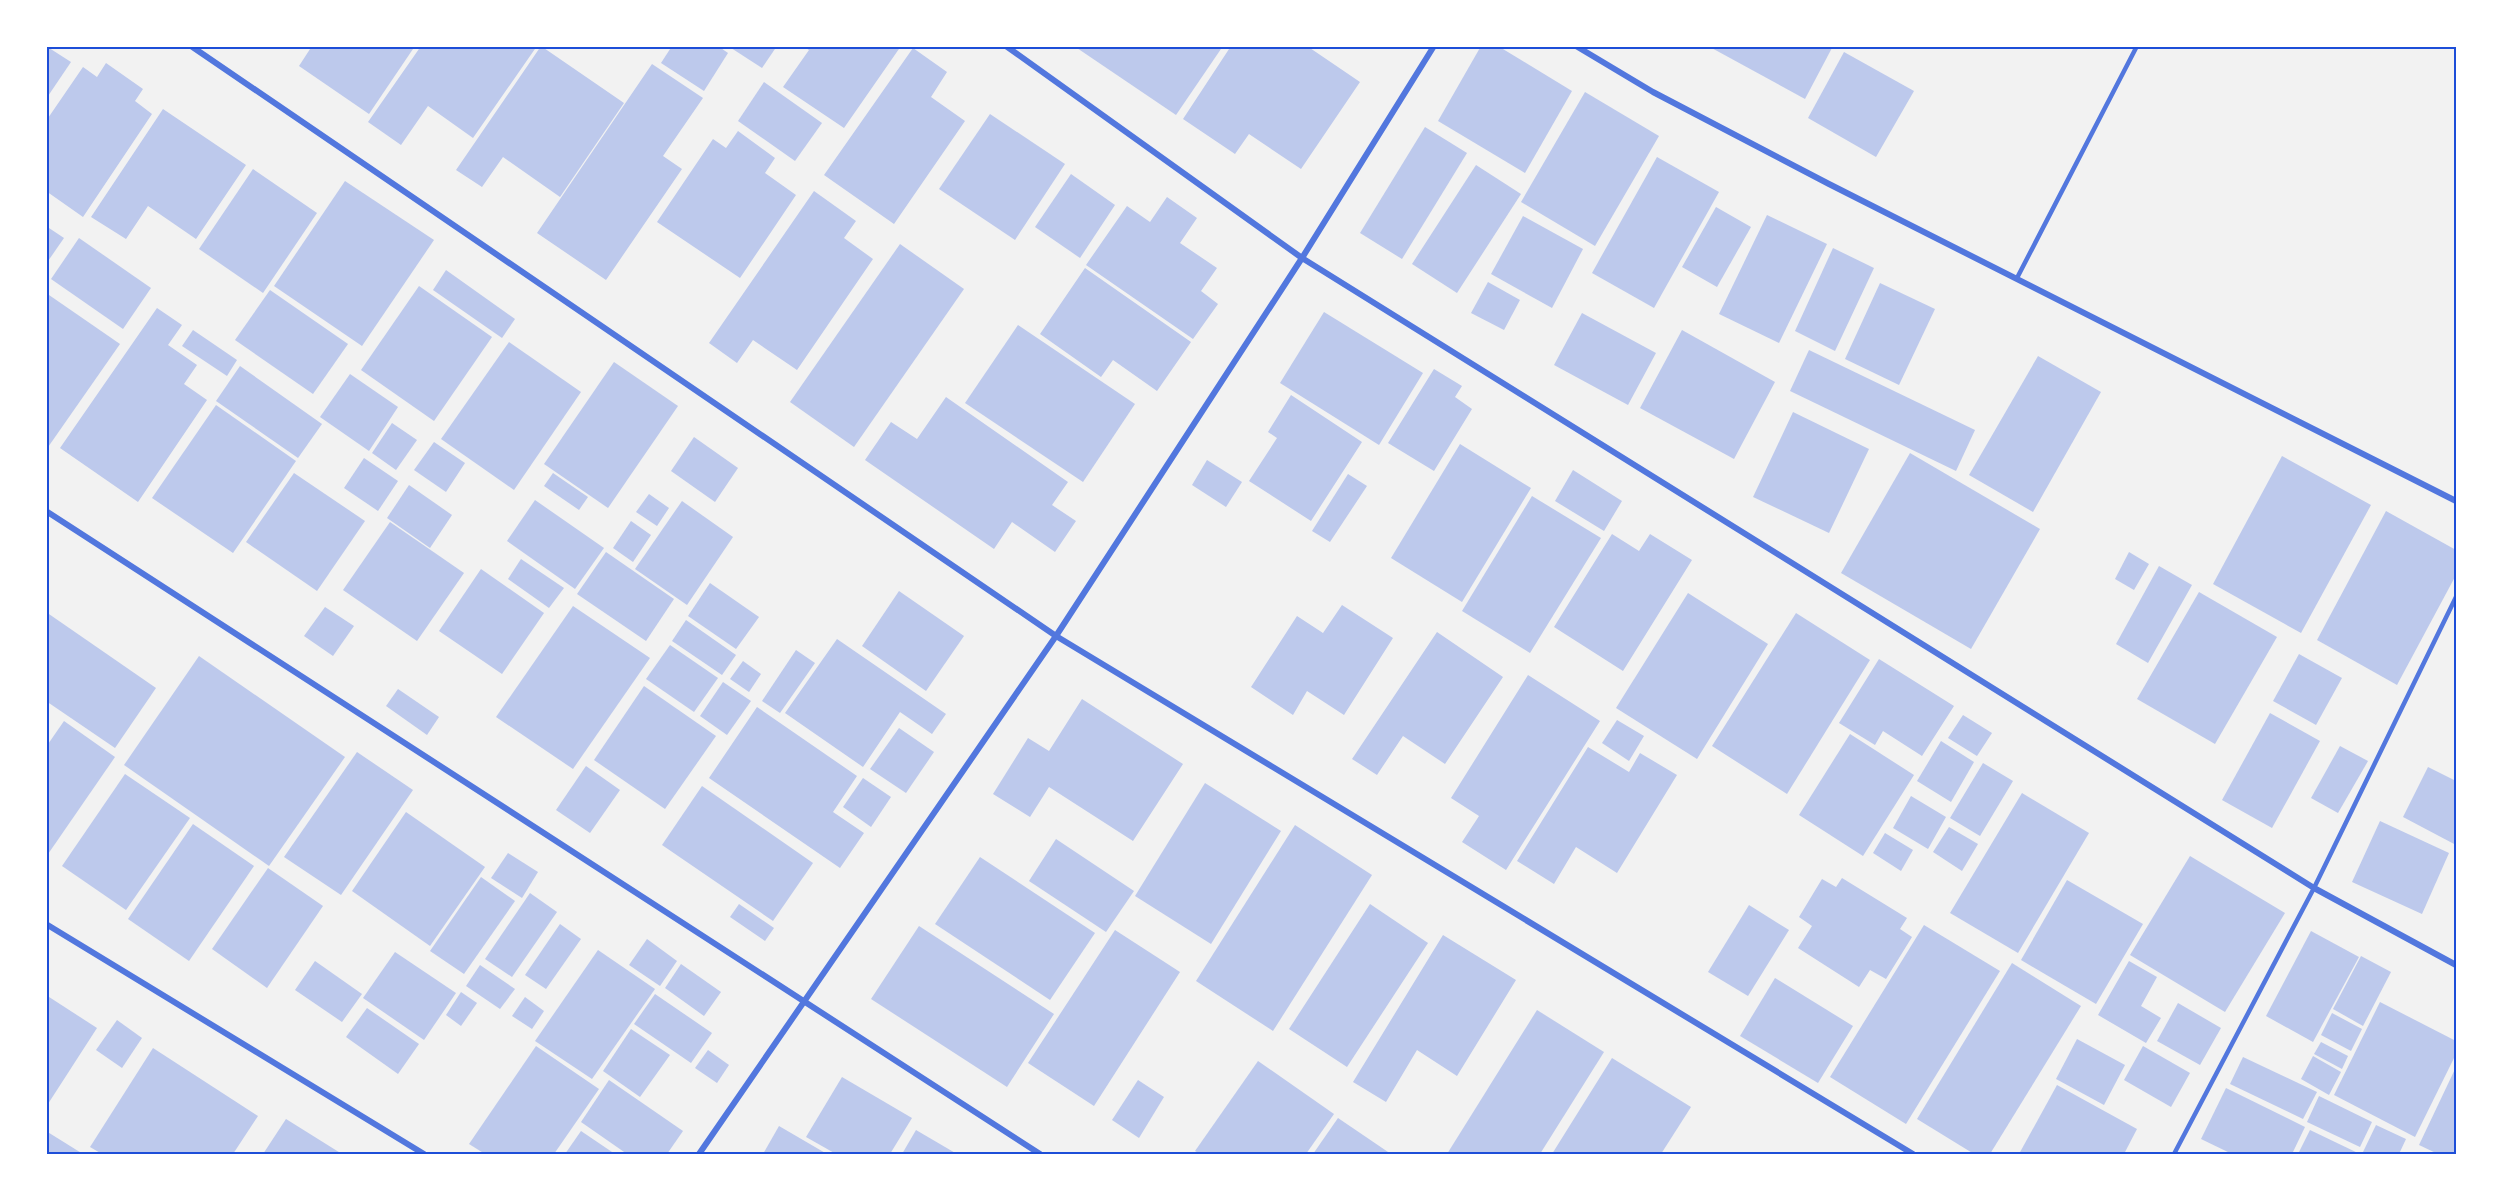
<svg xmlns="http://www.w3.org/2000/svg" width="2503" height="1201" viewBox="0 0 2503 1201" font-family="'Nunito Sans',sans-serif">
<style>
.building{fill:#bdc9ec}
.lines{fill:none;stroke-linecap:round;stroke-linejoin:round}
.service{stroke:#5277de;stroke-width:4.5}
.minor{stroke:#5277de;stroke-width:6}
.neatline{fill:none;stroke:#1d4ed8;stroke-width:2}
</style>
<rect width="100%" height="100%" fill="#f2f2f2"/>
<g class="building">
<path d="M46 46 71 62 46 99Z"/>
<path d="M312 46H415L369 114 299 66Z"/>
<path d="M421 46H537L473 138 428 106 401 145 368 122Z"/>
<path d="M541 46 624 103 560 197 503 157 482 187 456 170Z"/>
<path d="M672 46H718L728 53 704 91 661 63Z"/>
<path d="M728 46H777L762 68Z"/>
<path d="M803 46H901L844 128 783 87 809 50Z"/>
<path d="M1074 46H1223L1176 115Z"/>
<path d="M1231 46H1307L1360 82 1301 169 1249 134 1235 154 1183 119Z"/>
<path d="M1481 46H1498L1572 91 1525 173 1438 121Z"/>
<path d="M1708 46H1833L1805 99Z"/>
<path d="M913 48 947 72 931 97 965 121 894 224 824 175Z"/>
<path d="M1844 52 1914 91 1876 157 1808 118Z"/>
<path d="M106 63 143 89 135 101 152 114 83 217 46 191V121L83 67 97 77Z"/>
<path d="M652 64 703 98 663 156 682 169 606 280 537 233Z"/>
<path d="M764 82 822 123 795 161 738 121Z"/>
<path d="M1585 92 1659 136 1595 246 1521 202Z"/>
<path d="M163 109 246 165 196 239 148 206 126 239 91 217Z"/>
<path d="M990 114 1065 164 1015 240 939 189Z"/>
<path d="M1425 127 1467 153 1402 259 1360 233Z"/>
<path d="M738 131 775 158 765 173 796 195 740 278 657 222 713 139 726 148Z"/>
<path d="M1657 157 1719 192 1654 308 1592 273Z"/>
<path d="M1476 165 1521 194 1457 293 1412 264Z"/>
<path d="M253 169 317 213 263 293 199 249Z"/>
<path d="M1071 174 1115 205 1080 258 1035 227Z"/>
<path d="M345 181 434 240 362 346 274 286Z"/>
<path d="M814 191 856 221 844 238 873 259 797 370 753 340 737 363 709 343Z"/>
<path d="M1167 197 1197 218 1180 243 1217 268 1201 291 1218 304 1193 339 1086 265 1127 206 1150 222Z"/>
<path d="M1716 207 1751 227 1717 287 1682 267Z"/>
<path d="M1767 215 1827 244 1779 343 1719 314Z"/>
<path d="M1523 216 1583 249 1552 308 1491 274Z"/>
<path d="M46 226 64 238 46 264Z"/>
<path d="M79 238 151 288 123 329 51 279Z"/>
<path d="M900 244 964 289 854 447 790 402Z"/>
<path d="M1833 248 1874 268 1835 351 1795 331Z"/>
<path d="M1085 268 1191 342 1157 391 1113 360 1101 377 1040 334Z"/>
<path d="M446 270 515 319 502 338 433 290Z"/>
<path d="M1488 282 1520 300 1504 330 1471 313Z"/>
<path d="M1880 283 1935 309 1899 385 1845 359Z"/>
<path d="M419 286 492 337 434 421 361 370Z"/>
<path d="M270 290 348 344 313 394 235 340Z"/>
<path d="M49 295 120 344 46 450V299Z"/>
<path d="M157 308 182 325 168 345 197 365 184 384 207 400 138 502 60 448Z"/>
<path d="M1324 312 1423 373 1379 445 1280 383Z"/>
<path d="M1582 313 1656 353 1628 405 1554 365Z"/>
<path d="M1018 325 1135 404 1083 482 965 403Z"/>
<path d="M193 330 237 360 227 376 182 346Z"/>
<path d="M1682 330 1775 382 1734 459 1640 408Z"/>
<path d="M509 342 581 392 514 490 441 439Z"/>
<path d="M1809 350 1975 430 1956 471 1790 391Z"/>
<path d="M2038 356 2101 392 2033 512 1969 475Z"/>
<path d="M614 362 678 406 608 508 544 464Z"/>
<path d="M240 366 322 424 298 458 216 401Z"/>
<path d="M1434 369 1462 386 1455 397 1472 409 1434 471 1388 443Z"/>
<path d="M350 374 398 407 369 451 320 417Z"/>
<path d="M1291 395 1362 442 1311 521 1249 481 1277 438 1268 432Z"/>
<path d="M946 397 1068 482 1052 505 1076 521 1055 552 1012 522 994 549 865 460 891 422 917 439Z"/>
<path d="M216 405 296 461 233 553 152 498Z"/>
<path d="M1793 412 1869 449 1829 533 1753 497Z"/>
<path d="M392 423 417 440 396 470 372 453Z"/>
<path d="M694 437 738 468 715 502 671 471Z"/>
<path d="M434 442 465 463 446 492 414 470Z"/>
<path d="M1460 444 1531 488 1462 602 1391 558Z"/>
<path d="M1910 453 2040 529 1971 649 1841 573Z"/>
<path d="M2282 456 2371 505 2301 633 2213 584Z"/>
<path d="M364 458 398 481 378 511 344 488Z"/>
<path d="M1207 460 1242 482 1226 507 1192 485Z"/>
<path d="M1573 470 1622 501 1604 531 1555 501Z"/>
<path d="M294 473 365 521 317 591 246 542Z"/>
<path d="M553 473 588 497 579 510 544 486Z"/>
<path d="M1348 474 1367 486 1330 542 1312 531Z"/>
<path d="M409 485 452 515 430 548 387 518Z"/>
<path d="M649 494 669 508 657 526 636 512Z"/>
<path d="M1532 496 1601 538 1530 653 1462 611Z"/>
<path d="M535 500 604 548 575 589 507 541Z"/>
<path d="M682 501 733 537 687 605 635 569Z"/>
<path d="M2386 511 2456 550V575L2397 685 2317 640Z"/>
<path d="M631 521 651 535 633 562 613 548Z"/>
<path d="M390 522 464 573 417 641 343 590Z"/>
<path d="M1612 534 1639 551 1650 534 1692 560 1623 671 1554 627Z"/>
<path d="M606 552 674 599 646 641 577 594Z"/>
<path d="M2129 552 2149 564 2134 590 2115 579Z"/>
<path d="M521 559 564 588 549 608 508 579Z"/>
<path d="M2159 566 2192 585 2148 663 2116 644Z"/>
<path d="M481 569 544 613 502 674 439 631Z"/>
<path d="M710 583 759 617 736 649 688 616Z"/>
<path d="M899 591 964 636 926 691 862 646Z"/>
<path d="M2199 592 2277 637 2215 744 2137 699Z"/>
<path d="M1688 593 1768 644 1697 759 1616 708Z"/>
<path d="M1342 605 1393 638 1344 715 1307 691 1293 715 1251 687 1297 616 1323 633Z"/>
<path d="M573 606 650 658 573 769 496 717Z"/>
<path d="M325 607 354 626 333 656 304 636Z"/>
<path d="M46 612 156 688 115 748 46 701Z"/>
<path d="M1796 613 1870 660 1787 794 1712 746Z"/>
<path d="M686 620 736 655 722 675 672 641Z"/>
<path d="M1437 632 1503 677 1445 764 1403 736 1377 775 1352 759Z"/>
<path d="M837 639 946 714 932 734 900 712 863 767 785 713Z"/>
<path d="M670 645 718 678 694 712 646 679Z"/>
<path d="M796 650 815 663 780 713 762 701Z"/>
<path d="M2299 654 2342 678 2316 725 2273 701Z"/>
<path d="M199 656 345 757 269 866 124 765Z"/>
<path d="M1879 659 1954 706 1922 756 1883 731 1875 745 1839 723Z"/>
<path d="M743 661 761 674 749 692 730 679Z"/>
<path d="M1528 675 1600 721 1506 870 1462 842 1479 816 1451 798Z"/>
<path d="M723 682 751 701 727 735 700 716Z"/>
<path d="M644 686 716 736 665 809 594 760Z"/>
<path d="M398 689 439 717 427 735 386 706Z"/>
<path d="M1082 699 1183 764 1133 841 1049 787 1030 817 993 794 1028 738 1049 751Z"/>
<path d="M757 707 857 776 833 812 864 833 840 868 709 778Z"/>
<path d="M2270 713 2320 741 2272 828 2222 800Z"/>
<path d="M1963 715 1992 733 1977 756 1948 738Z"/>
<path d="M1617 720 1644 736 1629 761 1602 743Z"/>
<path d="M64 721 115 757 46 857V747Z"/>
<path d="M899 728 934 752 906 793 870 769Z"/>
<path d="M1850 734 1914 775 1863 856 1799 815Z"/>
<path d="M1941 741 1974 762 1951 802 1917 781Z"/>
<path d="M2340 746 2368 761 2338 813 2311 798Z"/>
<path d="M1588 747 1629 772 1640 753 1677 775 1617 873 1576 847 1554 884 1517 861Z"/>
<path d="M357 752 413 790 341 895 284 857Z"/>
<path d="M1983 763 2013 781 1980 836 1950 818Z"/>
<path d="M586 766 620 790 590 833 556 810Z"/>
<path d="M2428 767 2456 781V845L2403 817Z"/>
<path d="M125 774 190 818 126 910 62 866Z"/>
<path d="M863 778 891 797 871 827 843 807Z"/>
<path d="M1205 783 1281 831 1211 944 1135 896Z"/>
<path d="M702 786 813 863 773 921 662 845Z"/>
<path d="M2022 793 2089 833 2018 953 1950 913Z"/>
<path d="M1911 796 1946 817 1928 849 1893 828Z"/>
<path d="M406 812 485 867 430 946 352 891Z"/>
<path d="M2380 821 2449 853 2422 914 2352 882Z"/>
<path d="M193 824 254 866 189 961 128 919Z"/>
<path d="M1295 825 1372 875 1273 1031 1196 981Z"/>
<path d="M1949 827 1978 844 1962 871 1933 852Z"/>
<path d="M1885 833 1913 850 1901 871 1873 853Z"/>
<path d="M1056 839 1134 891 1106 932 1029 881Z"/>
<path d="M508 853 538 872 522 898 491 878Z"/>
<path d="M2190 856 2285 913 2225 1012 2130 955Z"/>
<path d="M980 857 1095 933 1050 1000 935 924Z"/>
<path d="M268 868 323 906 267 988 212 949Z"/>
<path d="M481 877 515 901 464 974 430 951Z"/>
<path d="M1842 878 1907 918 1900 929 1912 937 1886 979 1870 970 1859 987 1798 948 1812 926 1799 917 1822 879 1836 887Z"/>
<path d="M2067 880 2143 924 2096 1004 2021 960Z"/>
<path d="M530 893 557 912 512 977 485 959Z"/>
<path d="M739 904 774 928 765 941 730 917Z"/>
<path d="M1370 904 1428 943 1347 1067 1289 1029Z"/>
<path d="M1749 905 1789 930 1748 996 1708 972Z"/>
<path d="M560 924 581 939 546 989 525 975Z"/>
<path d="M1924 925 2000 971 1906 1124 1830 1077Z"/>
<path d="M919 926 1054 1014 1007 1087 871 999Z"/>
<path d="M1115 930 1180 972 1094 1106 1028 1063Z"/>
<path d="M2311 931 2359 957 2313 1042 2266 1016Z"/>
<path d="M1443 935 1516 980 1457 1076 1417 1050 1386 1102 1353 1082Z"/>
<path d="M647 939 677 961 660 986 629 965Z"/>
<path d="M598 950 655 989 592 1079 535 1041Z"/>
<path d="M395 952 456 993 424 1040 363 998Z"/>
<path d="M2361 956 2391 972 2363 1026 2333 1009Z"/>
<path d="M315 961 362 994 342 1022 295 990Z"/>
<path d="M2129 961 2157 977 2141 1006 2161 1018 2146 1043 2098 1015Z"/>
<path d="M2012 963 2081 1006 1990 1154H1974L1917 1119Z"/>
<path d="M681 964 721 992 704 1016 665 988Z"/>
<path d="M480 965 515 989 500 1009 466 986Z"/>
<path d="M1775 978 1853 1026 1818 1083 1740 1036Z"/>
<path d="M461 992 477 1003 461 1026 446 1015Z"/>
<path d="M655 994 712 1033 691 1063 634 1024Z"/>
<path d="M46 995 97 1028 46 1107Z"/>
<path d="M525 997 544 1011 532 1029 512 1016Z"/>
<path d="M2380 1002 2456 1041V1054L2415 1137 2334 1095Z"/>
<path d="M2178 1003 2221 1028 2200 1065 2157 1041Z"/>
<path d="M367 1008 419 1044 398 1074 346 1037Z"/>
<path d="M1537 1010 1604 1052 1540 1154H1447Z"/>
<path d="M2332 1013 2362 1029 2351 1051 2321 1035Z"/>
<path d="M117 1020 142 1038 122 1068 96 1050Z"/>
<path d="M631 1029 670 1055 640 1097 603 1071Z"/>
<path d="M2077 1039 2125 1065 2104 1105 2056 1079Z"/>
<path d="M2321 1042 2348 1056 2342 1069 2314 1054Z"/>
<path d="M536 1046 599 1089 554 1154H485L469 1144Z"/>
<path d="M2143 1046 2190 1073 2171 1107 2124 1080Z"/>
<path d="M153 1048 258 1116 233 1154H102L90 1147Z"/>
<path d="M708 1050 729 1065 717 1083 695 1068Z"/>
<path d="M2313 1056 2341 1072 2329 1095 2301 1079Z"/>
<path d="M2243 1057 2317 1092 2303 1119 2230 1084Z"/>
<path d="M1612 1058 1691 1107 1661 1154H1552Z"/>
<path d="M1258 1061 1334 1114 1306 1154H1200L1195 1151Z"/>
<path d="M2456 1067V1154H2438L2419 1145Z"/>
<path d="M842 1077 912 1118 890 1154H836L806 1137Z"/>
<path d="M609 1080 683 1131 667 1154H627L581 1122Z"/>
<path d="M1138 1080 1164 1097 1139 1138 1112 1120Z"/>
<path d="M2057 1085 2137 1129 2124 1154H2019Z"/>
<path d="M2226 1088 2305 1127 2292 1154H2232L2201 1139Z"/>
<path d="M2319 1096 2372 1122 2360 1147 2307 1122Z"/>
<path d="M1338 1118 1391 1154H1313Z"/>
<path d="M286 1119 342 1154H263Z"/>
<path d="M2376 1125 2406 1139 2399 1154H2369L2363 1152Z"/>
<path d="M779 1126 827 1154H763Z"/>
<path d="M916 1130 957 1154H902Z"/>
<path d="M2310 1130 2360 1154H2298Z"/>
<path d="M46 1131 83 1154H46Z"/>
<path d="M581 1131 615 1154H565Z"/>
</g>
<g class="lines">
<g class="service">
<path d="M2017 278 2137 46"/>
<path d="M2174 1154 2314 888 2456 597"/>
</g>
<g class="minor">
<path d="M191 46 1056 636 1913 1154"/>
<path d="M1006 46 1302 258 2314 888 2456 965"/>
<path d="M1576 46 1653 92 1829 184 2456 501"/>
<path d="M46 511 1040 1154"/>
<path d="M46 924 424 1154"/>
<path d="M699 1154 1056 636 1302 258 1434 46"/>
</g>
</g>
<rect width="2503" height="1201" fill="none" stroke="#ffffff" stroke-width="96"/>
<rect x="48" y="48" width="2407" height="1105" class="neatline"/>
</svg>
